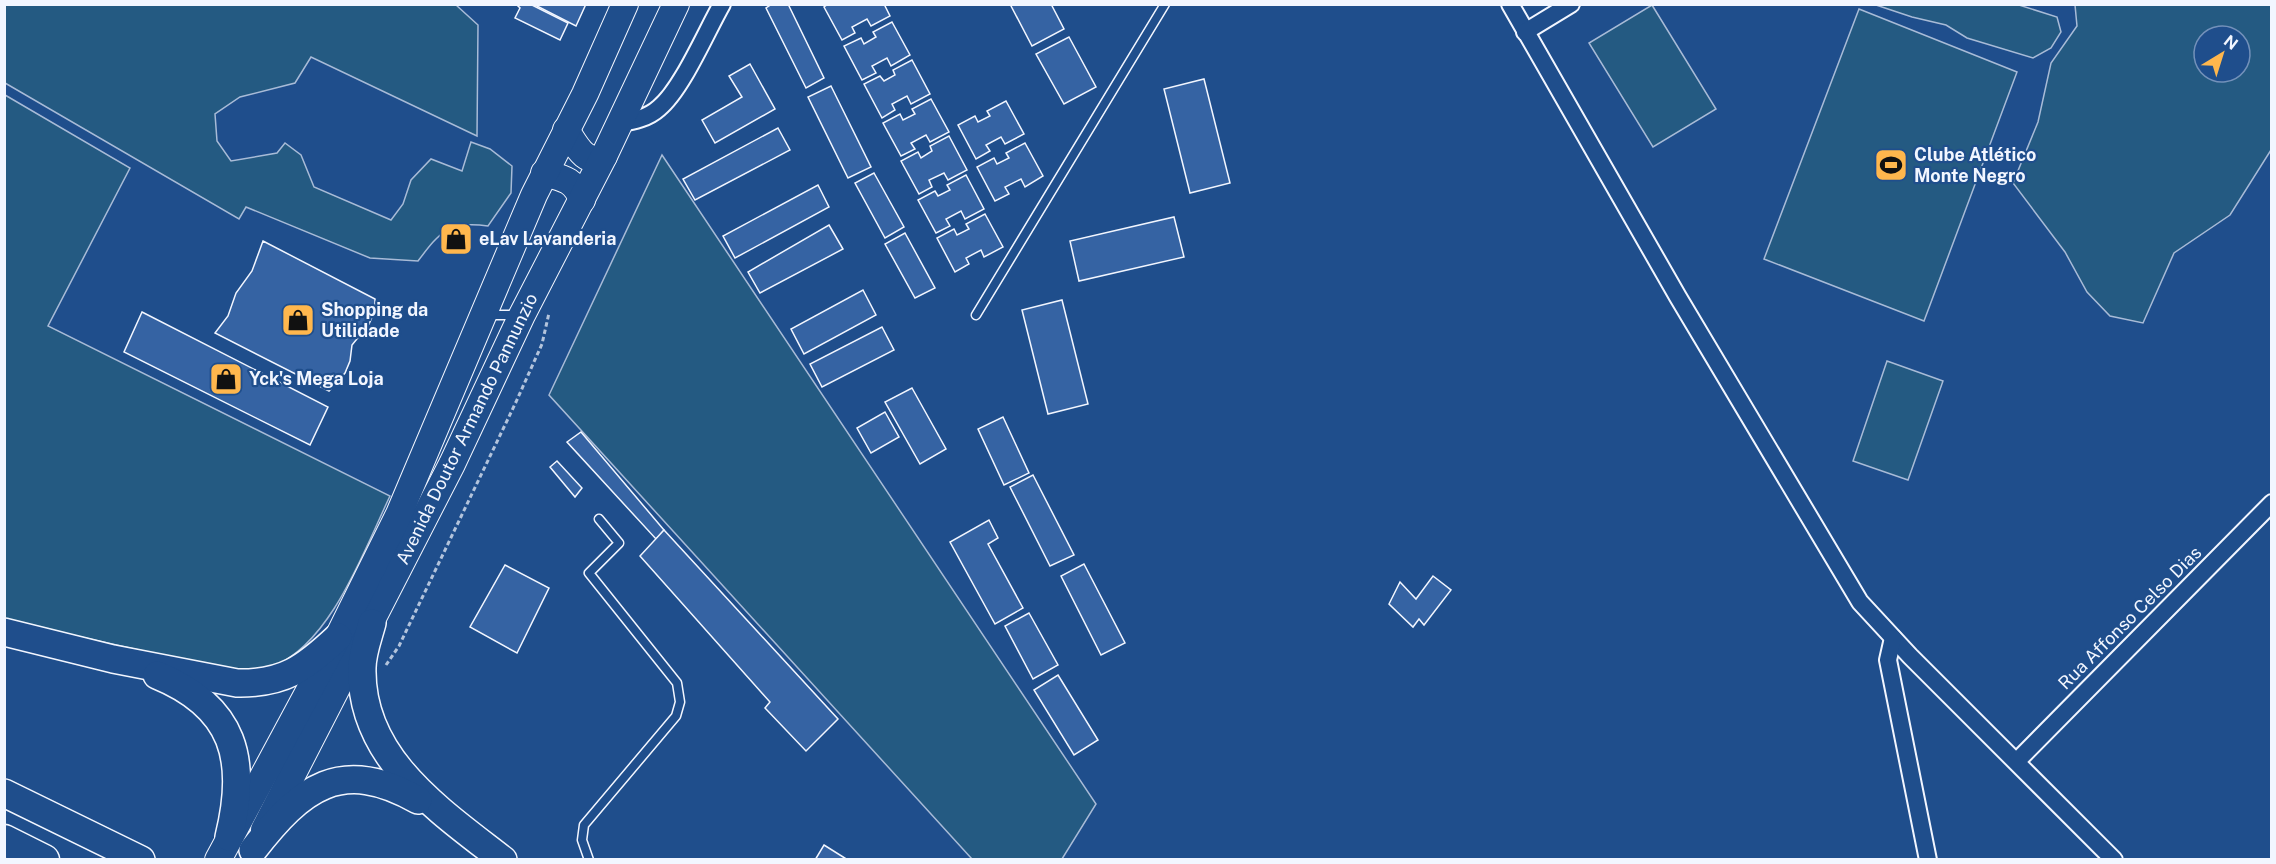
<svg xmlns="http://www.w3.org/2000/svg" width="2276" height="864" viewBox="0 0 2276 864" font-family="'Public Sans',sans-serif">
<style>
.green{fill:#245a82;stroke:#a8bbd7;stroke-width:1.5;fill-rule:evenodd}
.building{fill:#3563a3;stroke:#f2f6ff;stroke-width:1.5}
.lines{fill:none;stroke-linecap:round;stroke-linejoin:round}
.service-casing{stroke:#f2f6ff;stroke-width:11}
.minor-casing{stroke:#f2f6ff;stroke-width:20}
.primary-casing{stroke:#f2f6ff;stroke-width:28}
.trunk-casing{stroke:#f2f6ff;stroke-width:30}
.motorway-casing{stroke:#f2f6ff;stroke-width:33}
.path{stroke:#b3c4dc;stroke-width:3;stroke-dasharray:4.5 3;stroke-linecap:butt}
.service{stroke:#1f4e8c;stroke-width:8}
.minor{stroke:#1f4e8c;stroke-width:16}
.primary{stroke:#1f4e8c;stroke-width:26}
.trunk{stroke:#1f4e8c;stroke-width:27}
.motorway{stroke:#1f4e8c;stroke-width:30}
.labels{text-anchor:middle;stroke-width:4.5;stroke-linejoin:round;paint-order:stroke}
.poi-label{font-size:18px;font-weight:bold;fill:#f2f6ff;stroke:#1f4e8c;text-anchor:start}
.street-label{font-size:18px;fill:#f2f6ff;stroke:#1f4e8c}
</style>
<rect width="100%" height="100%" fill="#1f4e8c"/>
<g class="green">
<path d="M5 4 456 5 478 25 477 136 311 57 295 83 240 97 215 114 217 141 231 161 277 153 285 143 301 155 314 187 391 220 403 204 411 180 431 159 462 171 471 142 490 149 512 166 511 193 488 226C449 220 440 232 418 261L370 258 246 207 239 219 5 83Z"/>
<path d="M1652 5 1716 109 1653 147 1589 43Z"/>
<path d="M1876 5H2019L2057 17 2061 32 2051 48 2033 58 1967 38 1946 25 1912 17Z"/>
<path d="M2075 5H2271V150L2230 215 2174 253 2143 323 2110 316 2087 292 2065 252 2013 183 2038 122 2051 63 2077 26ZM2204 36H2240V72H2204Z"/>
<path d="M1859 9 2017 72 1924 321 1764 259Z"/>
<path d="M5 95 130 168 48 326 390 496C364 550 332 642 273 667 262 671 248 671 237 672L5 620Z"/>
<path d="M662 155 1096 804 1062 859H972L549 395Z"/>
<path d="M1887 361 1943 381 1908 480 1853 461Z"/>
</g>
<g class="building">
<path d="M516 4H530L568 23 560 40 515 18 520 8Z"/>
<path d="M533 4H586L576 26Z"/>
<path d="M772 4H788L824 78 806 88 766 8Z"/>
<path d="M828 4H884L890 16 871 26 867 19 852 27 855 33 842 40 824 7Z"/>
<path d="M1010 4H1051L1064 29 1032 46Z"/>
<path d="M892 22 910 55 891 66 887 58 872 66 876 73 862 80 844 46 861 38 864 44 876 37 873 32Z"/>
<path d="M1069 37 1096 87 1064 104 1036 54Z"/>
<path d="M912 60 930 94 911 104 907 96 892 104 895 110 882 118 864 84 880 76 884 81 895 75 893 70Z"/>
<path d="M750 64 775 109 715 143 702 120 742 97 729 76Z"/>
<path d="M1204 79 1230 183 1190 193 1164 89Z"/>
<path d="M831 86 871 167 848 178 808 97Z"/>
<path d="M931 99 949 132 930 142 926 135 911 143 915 149 901 156 883 123 900 114 903 120 915 114 912 109Z"/>
<path d="M1006 101 1024 134 1005 144 1001 137 986 145 990 151 976 159 958 125 975 116 978 122 990 116 987 111Z"/>
<path d="M778 128 790 150 695 200 683 179Z"/>
<path d="M949 136 967 170 948 180 944 173 929 180 932 187 919 194 901 161 918 152 921 158 932 151 930 146Z"/>
<path d="M1025 143 1043 176 1025 187 1021 179 1005 187 1009 194 995 201 977 167 994 158 997 164 1009 158 1006 153Z"/>
<path d="M874 173 904 227 885 238 855 183Z"/>
<path d="M966 175 984 209 965 219 961 211 946 219 950 226 936 233 918 200 935 191 938 196 950 190 947 185Z"/>
<path d="M818 185 829 207 735 258 723 236Z"/>
<path d="M985 214 1003 247 984 257 981 250 966 258 969 264 955 272 937 238 954 229 957 235 969 229 966 224Z"/>
<path d="M1174 217 1184 257 1079 281 1070 241Z"/>
<path d="M829 225 843 249 760 293 748 272Z"/>
<path d="M905 233 935 288 915 298 885 244Z"/>
<path d="M263 241 375 299V310L369 324 352 345 350 361 345 373 329 391 215 333 228 316 236 293 252 271Z"/>
<path d="M863 290 876 315 804 354 791 329Z"/>
<path d="M1062 300 1088 404 1048 414 1022 310Z"/>
<path d="M142 312 328 407 310 445 124 352Z"/>
<path d="M882 327 894 350 822 387 810 364Z"/>
<path d="M912 388 946 449 920 464 885 402Z"/>
<path d="M885 412 899 437 871 453 857 428Z"/>
<path d="M1003 417 1029 473 1004 485 978 429Z"/>
<path d="M581 432 664 530 656 539 567 442Z"/>
<path d="M557 461 582 488 575 497 550 467Z"/>
<path d="M1033 475 1074 555 1050 566 1010 487Z"/>
<path d="M989 520 998 538 988 544 1023 608 995 624 950 542Z"/>
<path d="M664 530 838 719 806 751 765 708 770 702 640 556Z"/>
<path d="M1084 564 1125 643 1101 655 1061 576Z"/>
<path d="M505 565 549 588 517 653 470 627Z"/>
<path d="M1433 576 1451 590 1424 625 1419 619 1413 627 1389 604 1400 582 1416 599Z"/>
<path d="M1029 613 1058 665 1033 679 1005 626Z"/>
<path d="M1058 675 1098 740 1074 755 1034 690Z"/>
<path d="M824 845 848 860H815Z"/>
</g>
<g class="lines">
<g class="service-casing">
<g id="service">
<path d="M487 315H519"/>
<path d="M976 315 1165 4"/>
<path d="M589 860 582 840 584 825 676 716 680 702 677 683 589 573 619 543 599 519"/>
</g>
</g>
<g class="minor-casing">
<g id="minor">
<path d="M1510 4 1678 297 1860 602 1910 656 2114 860"/>
<path d="M1525 32 1571 4"/>
<path d="M620 123C634 121 648 118 659 108 682 89 706 32 722 4"/>
<path d="M1893 638 1888 660 1928 860"/>
<path d="M2017 761 2272 503"/>
</g>
</g>
<g class="primary-casing">
<g id="primary">
<path d="M566 130C575 143 585 167 604 156"/>
<path d="M544 173C563 178 575 180 582 200"/>
<path d="M264 830 452 464 522 315 604 156 676 4"/>
<path d="M218 860 338 637 399 514 534 195 585 94 625 4"/>
</g>
</g>
<g class="trunk-casing">
<g id="trunk">
<path d="M372 623C368 638 362 653 362 668 360 758 439 810 503 860"/>
<path d="M4 632 113 659 237 683C284 684 305 668 338 637"/>
<path d="M157 675C235 707 248 760 229 837"/>
<path d="M4 793 141 860"/>
<path d="M253 850C301 788 341 756 418 800"/>
</g>
</g>
<g class="motorway-casing">
<path id="motorway" d="M4 840 44 860"/>
</g>
<path class="path" d="M386 665 399 646 516 402 542 344 549 313"/>
<use href="#service" class="service"/>
<use href="#minor" class="minor"/>
<use href="#primary" class="primary"/>
<use href="#trunk" class="trunk"/>
<use href="#motorway" class="motorway"/>
</g>
<defs>
<g id="stadium-square" transform="scale(1.725)"><rect x="-9" y="-9" width="18" height="18" rx="4" fill="#ffb74d" stroke="#1f4e8c"/><path d="M0-5a6.5 5 0 1 0 0 10a6.5 5 0 1 0 0-10ZM-3.5-1.8h7v3.6h-7Z" fill="#111"/></g>
<g id="shop-square" transform="scale(1.725)"><rect x="-9" y="-9" width="18" height="18" rx="4" fill="#ffb74d" stroke="#1f4e8c"/><path d="M-5-2.5h2.3a2.7 3.5 0 0 1 5.4 0H5L5.5 6h-11ZM-1.5-2.5h3a1.5 2.3 0 0 0-3 0Z" fill="#111"/></g>
</defs>
<g fill-rule="evenodd">
<use href="#stadium-square" x="1891" y="165"/>
<use href="#shop-square" x="456" y="239"/>
<use href="#shop-square" x="298" y="320"/>
<use href="#shop-square" x="226" y="379"/>
</g>
<g class="labels">
<g class="poi-label">
<text x="1914" y="161">Clube Atlético<tspan x="1914" dy="21">Monte Negro</tspan></text>
<text x="479" y="245">eLav Lavanderia</text>
<text x="321" y="316">Shopping da<tspan x="321" dy="21">Utilidade</tspan></text>
<text x="249" y="385">Yck's Mega Loja</text>
</g>
<g class="street-label">
<text transform="translate(467 429) rotate(-64)" y="6">Avenida Doutor Armando Pannunzio</text>
<text transform="translate(2130 618) rotate(-45)" y="6">Rua Affonso Celso Dias</text>
</g>
</g>
<rect width="2276" height="864" fill="none" stroke="#f2f6ff" stroke-width="12"/>
<g transform="translate(2222 54) rotate(38)"><circle r="28" fill="#1f4e8c" stroke="#7391ba" stroke-width="1.5"/>
<path d="M0-4.5L10 22L0 15L-10 22Z" fill="#ffb74d"/>
<text y="-9" font-size="16" font-weight="bold" text-anchor="middle" fill="#f2f6ff">N</text>
</g>
</svg>
